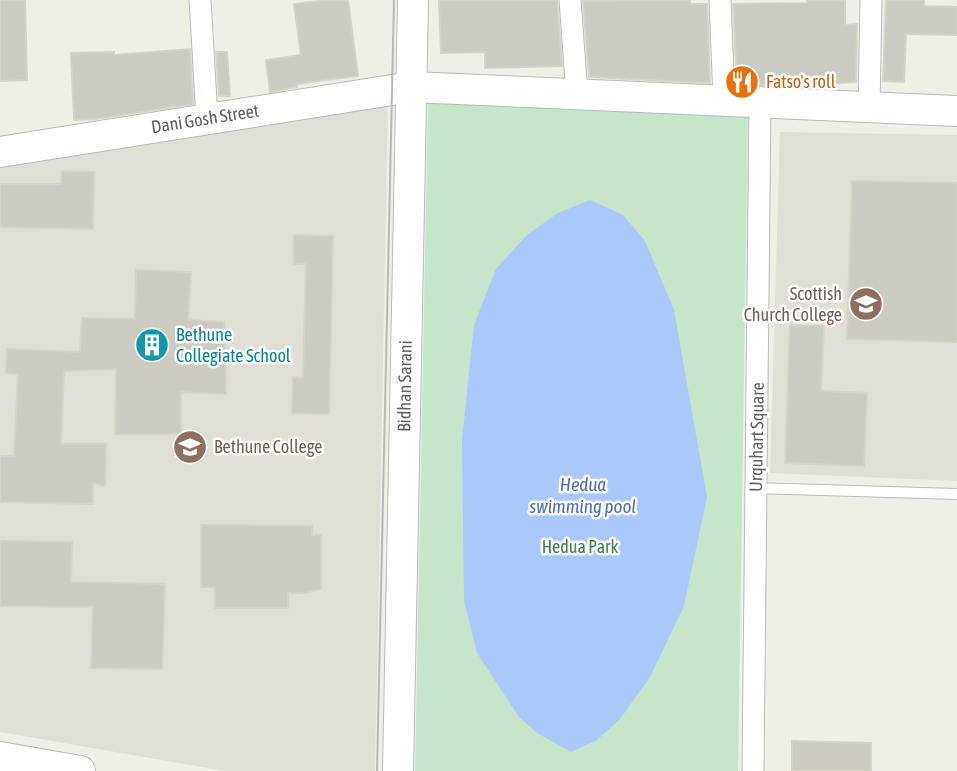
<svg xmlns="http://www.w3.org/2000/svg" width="957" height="771" viewBox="0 0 957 771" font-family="'Asap Condensed',sans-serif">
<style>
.education{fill:#dfdfd5}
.green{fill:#c5e6cb}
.water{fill:#abc8fb}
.building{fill:#cbcac3;stroke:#d4d3c5;stroke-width:2}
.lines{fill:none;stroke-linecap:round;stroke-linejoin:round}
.lane-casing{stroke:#b9bac0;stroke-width:12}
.street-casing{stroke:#b9bac0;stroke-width:23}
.secondary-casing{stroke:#b8b9bf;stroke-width:32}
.lane{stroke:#fff;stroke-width:10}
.street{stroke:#fff;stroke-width:21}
.secondary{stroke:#fff;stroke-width:30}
.tram{stroke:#b7b7b8;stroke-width:2}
.labels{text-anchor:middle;stroke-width:5;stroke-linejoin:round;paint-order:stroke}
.food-label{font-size:18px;fill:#c56008;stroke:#fff;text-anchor:start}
.street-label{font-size:18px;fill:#5e6066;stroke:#fff}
.education-label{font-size:18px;fill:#785e54;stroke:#fff;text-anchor:end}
.culture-label{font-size:18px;fill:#0d838f;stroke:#fff;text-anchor:start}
.park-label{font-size:18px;fill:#39824b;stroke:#fff}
.water-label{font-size:19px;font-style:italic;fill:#4e6ebf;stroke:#fff}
</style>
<rect width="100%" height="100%" fill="#f0efe7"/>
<g class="education">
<path d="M388 101 375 771H225L0 732V162Z"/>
<path d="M780 132 957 135V481L770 473Z"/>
</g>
<path class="green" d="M428 100 748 111 738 771H415Z"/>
<path class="water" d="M590 200 623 215 645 241 674 310 707 497 684 606 650 677 620 719 597 740 571 752 537 733 519 717 477 653 464 601 462 440 474 325 496 269 527 235 558 213Z"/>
<g class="building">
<path d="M0 0H25L27 80 0 81Z"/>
<path d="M327 0H348L358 76 297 84V87L270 92 266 60 301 55 294 4Z"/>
<path d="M439 0H557L562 66 485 68V52L441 53Z"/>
<path d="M643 0H690V4H707L710 83 589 77 583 1Z"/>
<path d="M807 0H845V25L857 24 856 82 783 86 737 84 733 4 807 3Z"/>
<path d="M886 0H924V6L957 7V35L906 34 904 82 883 81Z"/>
<path d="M190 49 193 104 96 119 74 120 71 53 114 52V55Z"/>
<path d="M216 52H227L230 96H219Z"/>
<path d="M62 171 94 172 93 229 0 227V184H61Z"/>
<path d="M852 181 957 183V342L847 339Z"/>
<path d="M294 235 333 236 329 414 292 413 293 377 303 378 306 264H294Z"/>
<path d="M136 270 191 272 188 320 224 322 226 394 181 392V434H115L116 369 64 371 61 444H106L105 486 93 483V504L0 502V456H14L18 374 6 373 7 349 80 352 82 318 135 319Z"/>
<path d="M790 325 824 326 821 391 867 393 864 466 785 463Z"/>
<path d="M201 525 312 526V535H321V589L305 593H288V608H215V587H201Z"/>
<path d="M0 541 72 542 71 582 165 584 162 669 91 668 93 607 0 606Z"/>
<path d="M792 741 871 743V771H792Z"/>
</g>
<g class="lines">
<g class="lane-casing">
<path id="lane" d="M756 488 957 494"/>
</g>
<g class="street-casing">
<g id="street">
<path d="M200 0 207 118"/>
<path d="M570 0 577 95"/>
<path d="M720 0 724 99"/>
<path d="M869 107 871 0"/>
<path d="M753 771 760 102"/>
</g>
</g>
<g class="secondary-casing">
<g id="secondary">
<path d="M0 152 411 87 957 111"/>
<path d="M0 757 80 771"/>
<path d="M398 771 413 0"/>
</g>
</g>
<use href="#lane" class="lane"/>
<use href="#street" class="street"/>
<use href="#secondary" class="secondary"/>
<path class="tram" d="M377 771 394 0"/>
</g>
<defs>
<g id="restaurant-disc" transform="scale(1.75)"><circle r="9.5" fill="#e8710a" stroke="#fff"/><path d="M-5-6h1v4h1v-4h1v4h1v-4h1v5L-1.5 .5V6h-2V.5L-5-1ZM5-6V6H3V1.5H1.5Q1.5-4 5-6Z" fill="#fff"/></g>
<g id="university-disc" transform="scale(1.75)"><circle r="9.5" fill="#8d6e63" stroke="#fff"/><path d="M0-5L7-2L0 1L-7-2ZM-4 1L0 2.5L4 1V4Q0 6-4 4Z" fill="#fff"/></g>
<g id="building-disc" transform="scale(1.75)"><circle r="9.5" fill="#0f9aa8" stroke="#fff"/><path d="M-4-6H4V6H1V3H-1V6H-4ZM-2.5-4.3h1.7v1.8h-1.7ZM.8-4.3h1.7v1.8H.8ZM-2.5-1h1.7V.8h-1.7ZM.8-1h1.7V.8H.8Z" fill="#fff"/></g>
</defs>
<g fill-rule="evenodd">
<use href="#restaurant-disc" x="742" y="82"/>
<use href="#university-disc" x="866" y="304"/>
<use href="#building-disc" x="152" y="345"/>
<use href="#university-disc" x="190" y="447"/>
</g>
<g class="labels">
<g class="food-label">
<text x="766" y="88">Fatso's roll</text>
</g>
<g class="street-label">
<text transform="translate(205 119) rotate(-9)" y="6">Dani Gosh Street</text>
<text transform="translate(405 386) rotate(-89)" y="6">Bidhan Sarani</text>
<text transform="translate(757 437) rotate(-89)" y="6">Urquhart Square</text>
</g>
<g class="education-label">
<text x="842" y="300">Scottish<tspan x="842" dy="21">Church College</tspan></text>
<text x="214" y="453" text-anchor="start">Bethune College</text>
</g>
<g class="culture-label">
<text x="176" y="341">Bethune<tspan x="176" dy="21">Collegiate School</tspan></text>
</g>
<g class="park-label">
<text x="580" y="553">Hedua Park</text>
</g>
<g class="water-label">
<text x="583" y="491">Hedua<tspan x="583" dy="22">swimming pool</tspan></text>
</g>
</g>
</svg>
